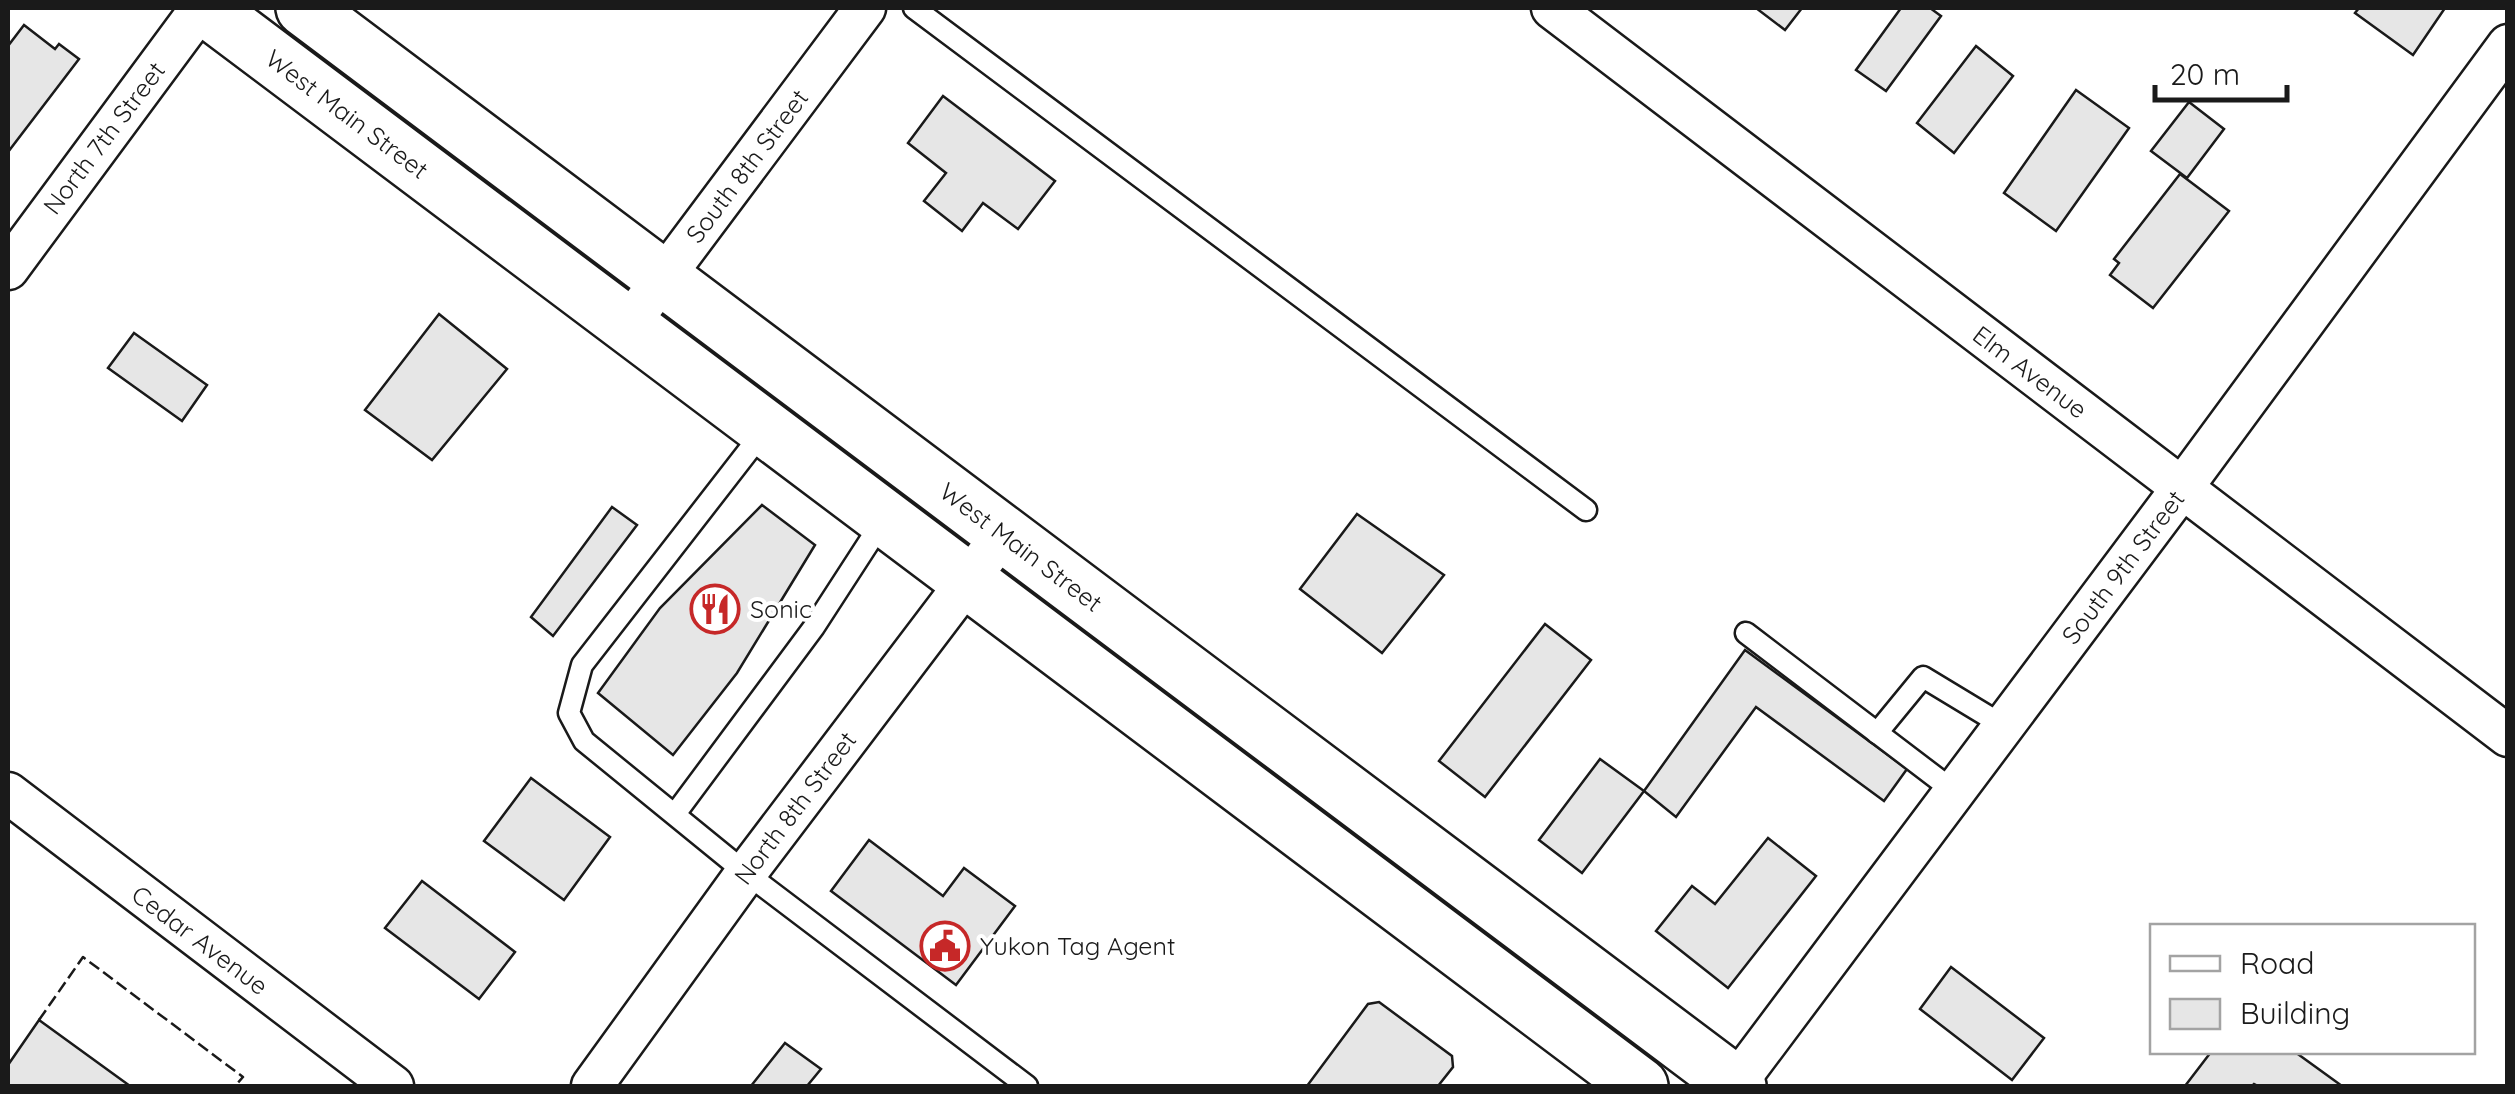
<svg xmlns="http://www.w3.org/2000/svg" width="2515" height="1094" viewBox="0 0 2515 1094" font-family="Quicksand,sans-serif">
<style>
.building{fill:#e6e6e6;stroke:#1a1a1a;stroke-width:2.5}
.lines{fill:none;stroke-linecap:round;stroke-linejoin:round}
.lane-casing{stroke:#1a1a1a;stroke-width:25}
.street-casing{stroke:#1a1a1a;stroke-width:45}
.primary-casing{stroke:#1a1a1a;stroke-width:60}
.lane{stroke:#fff;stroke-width:20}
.street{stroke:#fff;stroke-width:40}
.primary{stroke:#fff;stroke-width:55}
.fence{stroke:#1a1a1a;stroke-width:2.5;stroke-dasharray:12 5;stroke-linecap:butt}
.labels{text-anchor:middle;stroke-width:8;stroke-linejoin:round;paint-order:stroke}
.street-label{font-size:25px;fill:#1a1a1a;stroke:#fff}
.poi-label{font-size:25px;fill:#1a1a1a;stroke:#fff;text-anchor:start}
</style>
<rect width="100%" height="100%" fill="#fff"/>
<g class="building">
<path d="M1756 8H1802L1785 30Z"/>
<path d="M1901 8H1930L1941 16 1886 91 1856 70Z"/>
<path d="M2359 8H2445L2413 55 2355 13Z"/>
<path d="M24 25 55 49 59 44 79 59 8 152V46Z"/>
<path d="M1976 46 2013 76 1954 153 1917 123Z"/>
<path d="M2076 90 2129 128 2056 231 2004 193Z"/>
<path d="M943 96 1055 181 1018 229 983 203 962 231 924 201 946 173 908 143Z"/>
<path d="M2189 102 2224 129 2187 178 2151 151Z"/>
<path d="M2180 174 2229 211 2153 308 2110 275 2119 263 2114 259Z"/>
<path d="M439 314 507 369 432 460 365 410Z"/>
<path d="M134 333 207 385 182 421 108 368Z"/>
<path d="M762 505 815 545 737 673 673 755 598 693 660 608Z"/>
<path d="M612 507 637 525 553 636 531 617Z"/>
<path d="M1357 514 1444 575 1382 653 1300 589Z"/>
<path d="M1545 624 1591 660 1485 797 1439 761Z"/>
<path d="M1745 650 1907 769 1884 801 1756 707 1676 817 1644 791Z"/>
<path d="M1600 759 1644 791 1582 873 1539 840Z"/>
<path d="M531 778 610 837 564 900 484 841Z"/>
<path d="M1768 838 1816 876 1728 988 1656 931 1692 886 1715 904Z"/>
<path d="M869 840 943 896 964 868 1015 906 956 985 831 891Z"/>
<path d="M422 881 515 952 479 999 385 928Z"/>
<path d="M1951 967 2044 1038 2012 1080 1920 1009Z"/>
<path d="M1379 1002 1452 1056 1453 1067 1438 1086H1307L1368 1004Z"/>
<path d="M39 1020 130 1086H8V1065Z"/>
<path d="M785 1043 821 1069 807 1086H751Z"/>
<path d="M2211 1052H2295L2342 1086H2258L2254 1084 2252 1086H2185Z"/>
</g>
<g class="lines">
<g class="lane-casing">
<g id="lane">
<path d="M914 8 1586 510"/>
<path d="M763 432 582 665 569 713 584 741 746 873 1027 1086"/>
<path d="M1746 633 1955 792"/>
<path d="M1877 733 1923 677 2004 726"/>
<path d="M675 814 814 627 884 519"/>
</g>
</g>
<g class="street-casing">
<g id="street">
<path d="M1552 8 2508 736"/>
<path d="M8 269 201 8"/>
<path d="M628 325 865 8"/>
<path d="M8 793 393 1086"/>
<path d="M592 1086 746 873 1003 534"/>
<path d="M1734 1086 2182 488 2508 45"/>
</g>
</g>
<g class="primary-casing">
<g id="primary">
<path d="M206 8 1640 1086"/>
<path d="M304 8 1738 1086"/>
</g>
</g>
<use href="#lane" class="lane"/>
<use href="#street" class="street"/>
<use href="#primary" class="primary"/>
<path class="fence" d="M39 1020 83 957 243 1077 235 1086"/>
</g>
<defs>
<g id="restaurant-ring" transform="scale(2.5)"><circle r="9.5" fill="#fff" stroke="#c62828" stroke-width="1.5"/><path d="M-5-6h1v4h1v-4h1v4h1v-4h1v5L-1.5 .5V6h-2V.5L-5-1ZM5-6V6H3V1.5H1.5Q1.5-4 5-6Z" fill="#c62828"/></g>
<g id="civic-ring" transform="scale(2.5)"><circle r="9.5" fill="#fff" stroke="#c62828" stroke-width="1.5"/><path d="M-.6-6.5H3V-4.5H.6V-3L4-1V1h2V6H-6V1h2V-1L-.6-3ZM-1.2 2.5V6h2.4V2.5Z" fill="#c62828"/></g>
</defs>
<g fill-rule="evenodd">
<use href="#restaurant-ring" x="715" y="609"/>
<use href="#civic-ring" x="945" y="946"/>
</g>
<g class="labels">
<g class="street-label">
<text transform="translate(347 114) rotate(37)" y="9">West Main Street</text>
<text transform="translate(104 138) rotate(-53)" y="9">North 7th Street</text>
<text transform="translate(747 166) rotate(-53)" y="9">South 8th Street</text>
<text transform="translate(2030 372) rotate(37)" y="9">Elm Avenue</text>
<text transform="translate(1021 547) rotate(37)" y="9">West Main Street</text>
<text transform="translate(2123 567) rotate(-53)" y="9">South 9th Street</text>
<text transform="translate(795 808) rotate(-53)" y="9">North 8th Street</text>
<text transform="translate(200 940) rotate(37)" y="9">Cedar Avenue</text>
</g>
<g class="poi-label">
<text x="750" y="618">Sonic</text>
<text x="980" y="955">Yukon Tag Agent</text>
</g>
</g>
<rect width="2515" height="1094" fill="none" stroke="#1a1a1a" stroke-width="20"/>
<rect x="2150" y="924" width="325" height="130" fill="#ffffff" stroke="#a3a3a3" stroke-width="2.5"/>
<rect x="2170" y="956" width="50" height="15" fill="#ffffff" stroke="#a3a3a3" stroke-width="2.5"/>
<text x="2240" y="974" font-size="30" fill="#1a1a1a">Road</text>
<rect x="2170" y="999" width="50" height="30" fill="#e6e6e6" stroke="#a3a3a3" stroke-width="2.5"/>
<text x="2240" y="1024" font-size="30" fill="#1a1a1a">Building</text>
<path d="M2155 85v15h132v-15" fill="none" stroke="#1a1a1a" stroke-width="5"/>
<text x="2170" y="85" font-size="30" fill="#1a1a1a" stroke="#ffffff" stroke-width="8" paint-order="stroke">20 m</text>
</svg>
